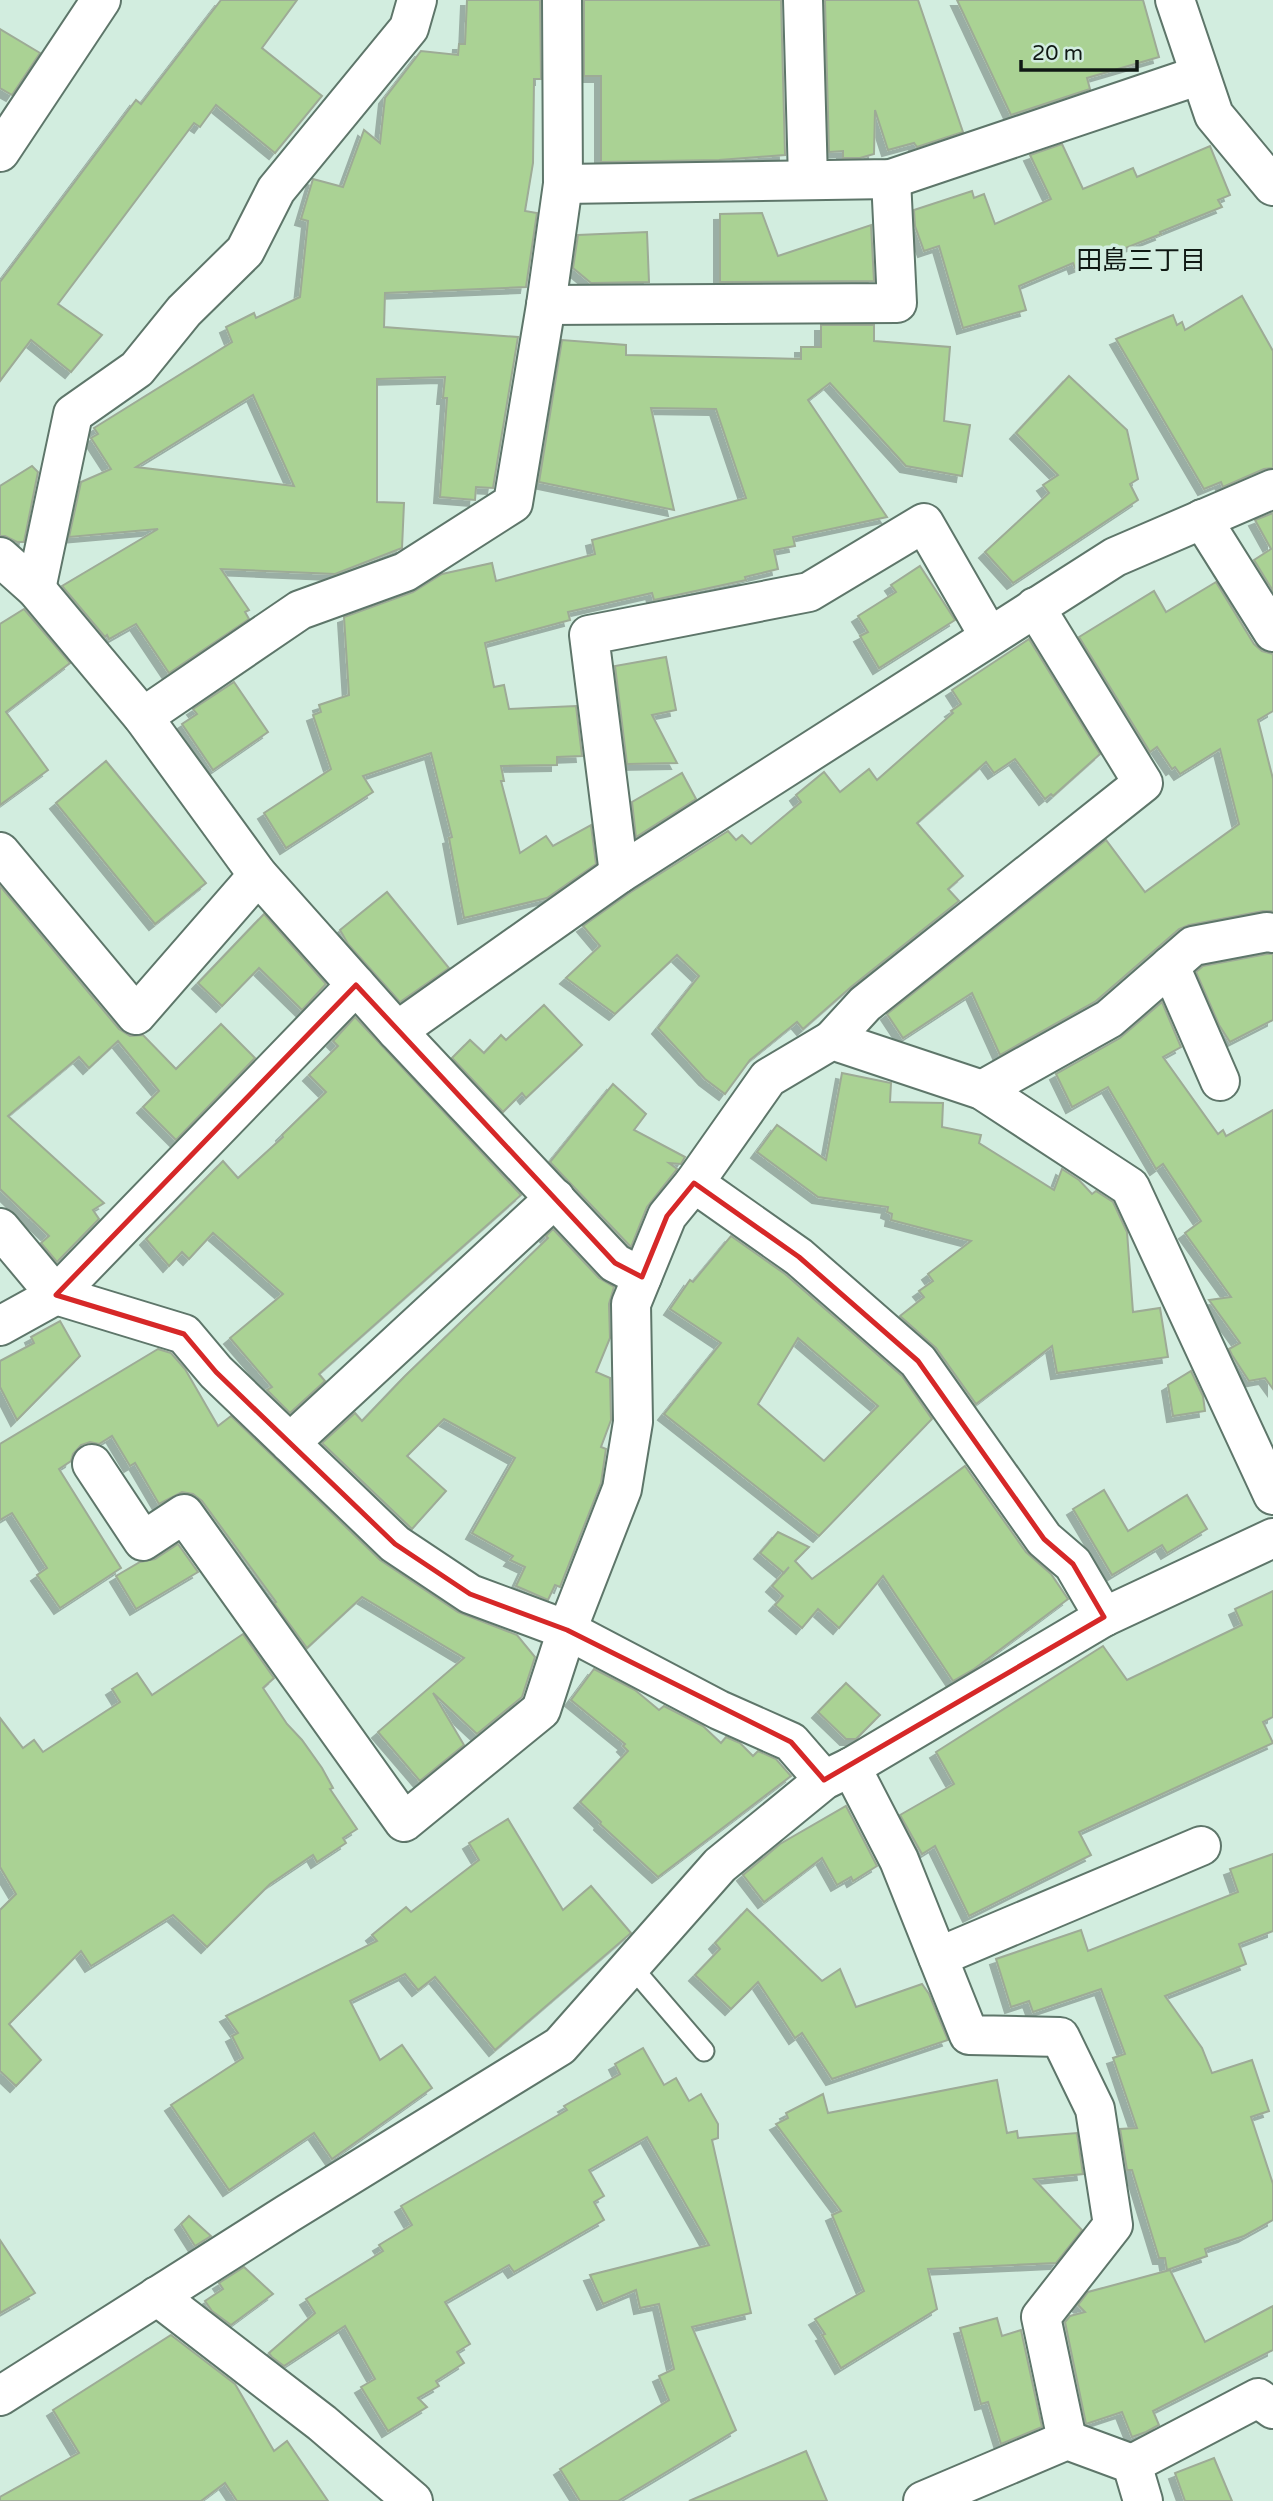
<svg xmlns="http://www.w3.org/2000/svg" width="1273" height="2501" viewBox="0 0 1273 2501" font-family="'Varela Round','Noto Sans JP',sans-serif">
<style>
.building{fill:#aad294;stroke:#9dab96;stroke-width:2;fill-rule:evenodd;filter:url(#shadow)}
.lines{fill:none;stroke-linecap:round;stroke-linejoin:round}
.lane-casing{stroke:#5e766a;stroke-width:23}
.street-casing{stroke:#5e766a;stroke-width:42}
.lane{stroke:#fff;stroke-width:19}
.street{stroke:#fff;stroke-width:38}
.marked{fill:none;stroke:#d62828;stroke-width:5;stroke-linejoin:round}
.labels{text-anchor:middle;stroke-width:7;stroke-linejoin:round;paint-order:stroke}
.neighbourhood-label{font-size:26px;fill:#101914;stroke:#d2eddf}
</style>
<defs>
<filter id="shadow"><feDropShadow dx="-6" dy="6" stdDeviation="0" flood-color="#0004"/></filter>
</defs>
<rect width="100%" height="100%" fill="#d2eddf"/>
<g class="building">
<path d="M221 0H297L262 48 322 96 275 153 216 105 200 127 194 123 58 304 102 335 71 372 31 340 0 381V282L136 100 141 104Z"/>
<path d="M467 0H540L541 79H534L533 163 525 211 537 213 526 287 385 293 384 327 518 337 493 488 476 487 475 500 440 497 447 398H443L445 377 377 379V502L404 503 402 548 335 574 221 569 249 610 245 612 249 619 169 673 136 624 109 639 107 635 105 637 62 586 158 529 69 537 81 482 111 469 91 438 98 434 94 428 232 342 226 327 254 313 256 318 300 297 308 221 301 219 313 179 343 187 364 130 380 143 385 98 421 51 458 55 459 44H465ZM253 395 294 486 136 467Z"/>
<path d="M584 0H781L785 155 719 160 601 162V76H584Z"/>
<path d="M825 0H918L963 132 917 147 914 143 888 150 875 110 874 154 860 158H843V151L829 152Z"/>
<path d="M957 0H1143L1159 57 1087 78 1090 89 1011 115Z"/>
<path d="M0 29 40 53 12 95 0 88Z"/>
<path d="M1062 144 1083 189 1133 168 1137 177 1210 146 1230 195 1218 200 1222 207 1160 232 1161 234 1075 268 1073 263 1019 286 1026 310 963 328 939 246 924 251 915 226 914 210 972 191 974 198 984 194 995 224 1051 199 1030 155Z"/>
<path d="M762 213 778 256 871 225 874 281 720 282V214Z"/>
<path d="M647 232 649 282 591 283 573 268 578 235Z"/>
<path d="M1242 296 1273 351V468L1264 469 1223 487 1221 482 1204 489 1116 339 1173 315 1177 325 1182 322 1185 330Z"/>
<path d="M821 325H874V341L950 347 944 421 970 425 962 476 906 466 830 383 808 400 887 517 793 537 795 546 774 550 778 569 745 577 746 580 654 600 652 593 568 612 570 620 485 643 494 687 504 685 509 709 576 706 582 756 557 757V765L501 766 504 781H501L520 853 546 836 553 846 591 825 596 864 547 898 464 918 449 838 452 837 431 753 363 776 373 792 286 848 264 813 331 769 313 715 321 712 319 705 349 695 344 617 413 592 442 574 492 563 496 581 595 554 592 540 746 498 716 409 651 408 674 510 539 482 562 340 626 345V355L801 359V347H821Z"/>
<path d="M1069 376 1127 430 1138 479 1130 484 1138 500 1013 583 985 552 1049 493 1043 485 1058 475 1016 433Z"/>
<path d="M32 466 38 472 24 542H17L5 536H0V486Z"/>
<path d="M1273 513V591L1254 560 1271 549 1255 520Z"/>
<path d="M920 566 955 620 879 668 860 636 868 632 858 616 896 592 891 585Z"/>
<path d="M1216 582 1254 644 1262 651 1273 654V711L1258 720 1273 779V911H1263L1189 925 1179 929 1096 1001 1000 1055 972 993 903 1038 887 1014 1106 840 1145 892 1239 824 1220 749 1180 774 1175 767 1172 769 1157 747 1150 752 1079 637 1154 591 1166 612Z"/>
<path d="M24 609 70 663 6 712 48 770 0 805V624Z"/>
<path d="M1029 639 1100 754 1053 796 1051 794 1045 799 1015 759 994 773 986 762 917 823 963 876 948 889 959 901 851 987 803 1029 797 1022 750 1060 725 1094 705 1079 658 1028 699 976 677 955 615 1014 566 978 600 946 583 926 631 892 728 831 736 840 742 835 751 844 801 802 796 795 824 772 840 792 869 769 877 780 953 713 951 711 961 704 952 690Z"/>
<path d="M666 657 676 710 652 715 677 763 627 764 615 666Z"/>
<path d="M234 682 268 732 213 770 182 724 197 714 193 709Z"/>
<path d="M106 761 206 883 155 924 56 803Z"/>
<path d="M682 773 696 799 636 837 632 802Z"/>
<path d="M0 886 119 1029 130 1036 143 1035 176 1069 221 1024 255 1058 176 1140 143 1107 159 1091 118 1041 89 1068 79 1057 8 1116 104 1203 93 1210 99 1219 57 1262 41 1243 49 1236 0 1189Z"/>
<path d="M387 892 449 968 400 1002 348 944 340 930Z"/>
<path d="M264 914 326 984 302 1010 259 968 222 1006 198 983Z"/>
<path d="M1267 954H1273V1020L1230 1042 1219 1025 1196 972 1203 966Z"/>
<path d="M1162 1002 1181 1047 1163 1057 1218 1134 1223 1130 1226 1136 1273 1110V1389L1265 1378 1249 1381 1232 1355 1229 1349 1240 1343 1209 1300 1231 1297 1185 1233 1201 1221 1163 1164 1156 1169 1108 1087 1072 1107 1056 1074 1120 1038Z"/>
<path d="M544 1005 582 1045 526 1098 522 1093 503 1112 452 1058 470 1040 484 1053 501 1035 506 1040Z"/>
<path d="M355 1017 521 1195 319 1374 325 1381 290 1413 267 1390 272 1387 230 1338 283 1294 213 1233 189 1259 182 1252 169 1266 146 1239 223 1161 238 1178 283 1137 282 1135 326 1092 309 1075 338 1046 333 1041Z"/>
<path d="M842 1073 891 1083 890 1102 943 1103 942 1127 981 1135 979 1143 1054 1190 1062 1169 1079 1180 1092 1194 1096 1191 1113 1202 1127 1232 1133 1312 1160 1308 1168 1357 1057 1373 1052 1346 976 1404 936 1348 900 1316 924 1297 919 1291 933 1281 928 1274 971 1241 891 1220 892 1214 887 1212 888 1207 818 1197 757 1152 777 1125 826 1160Z"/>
<path d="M613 1084 646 1114 634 1130 685 1157 681 1164 669 1163 677 1169 647 1207 631 1247 550 1162Z"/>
<path d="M553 1229 599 1278 614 1287 609 1304 610 1338 596 1372 610 1378 611 1420 601 1447 606 1449 601 1483 560 1587 555 1585 548 1600 516 1586 525 1567 510 1560 513 1556 472 1533 515 1458 444 1419 407 1456 446 1491 412 1529 322 1443 355 1413 362 1421 405 1376 548 1238 546 1236Z"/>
<path d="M731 1236 785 1274 902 1376 932 1419 819 1536 664 1414 721 1343 670 1309 690 1280 693 1282ZM798 1338 878 1406 824 1461 758 1404Z"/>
<path d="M60 1321 80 1356 17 1420 0 1387V1361L34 1343 31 1337Z"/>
<path d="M158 1349 171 1353 185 1369 218 1426 231 1416 380 1560 458 1612 517 1635 535 1657 522 1697 477 1734 433 1693 464 1745 420 1781 378 1732 464 1658 362 1597 307 1648 274 1603 276 1602 202 1501 193 1494 182 1492 159 1504 135 1463 130 1466 112 1436 99 1444 90 1442 81 1445 73 1454 71 1461 59 1469 121 1568 60 1608 37 1575 47 1568 12 1513 0 1520V1444Z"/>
<path d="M1191 1371 1203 1396 1205 1411 1173 1416 1168 1385Z"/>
<path d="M965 1466 1026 1552 1051 1574 1068 1599 974 1669 953 1681 883 1576 839 1628 818 1609 802 1628 775 1605 783 1596 772 1586 789 1567 784 1573 760 1553 778 1532 809 1547 795 1561 812 1579Z"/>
<path d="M1104 1490 1128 1531 1187 1495 1207 1529 1167 1553 1162 1545 1112 1575 1073 1509Z"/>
<path d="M178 1544 198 1572 136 1609 116 1576 140 1562 155 1559Z"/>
<path d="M1273 1591V1717L1263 1722 1273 1743 1079 1832 1091 1855 969 1916 935 1846 922 1854 900 1815 954 1784 936 1752 1103 1646 1127 1680 1242 1625 1235 1609Z"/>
<path d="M243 1634 274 1678 263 1688 287 1724 302 1740 322 1768 333 1788 330 1789 357 1829 343 1838 346 1843 317 1862 313 1855 270 1884 207 1947 173 1915 91 1966 81 1951 9 2024 41 2060 16 2086 0 2071V1910L16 1894 0 1867V1718L23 1748 34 1740 43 1752 120 1702 112 1689 137 1673 152 1695Z"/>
<path d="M594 1669 635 1690 659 1710 664 1706 703 1726 721 1743 726 1737 740 1743 753 1756 758 1751 776 1759 791 1776 658 1877 600 1824 601 1822 580 1802 628 1751 623 1746 625 1744 571 1700Z"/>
<path d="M846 1683 880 1715 856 1739H846L818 1712Z"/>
<path d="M846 1806 877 1866 853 1881 851 1877 837 1885 822 1858 764 1902 743 1875 780 1844Z"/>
<path d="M508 1819 563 1910 591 1886 631 1933 495 2050 435 1977 418 1990 405 1974 350 2001 380 2060 402 2045 432 2088 332 2159 314 2133 229 2190 171 2105 243 2058 232 2036 238 2033 226 2016 377 1941 372 1935 406 1907 411 1912 479 1860 469 1843Z"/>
<path d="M1273 1854V1931L1239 1944 1246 1964 1165 1996 1202 2048 1212 2073 1252 2060 1269 2111 1251 2117 1273 2184V2220L1244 2236 1205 2249 1207 2256 1167 2270 1165 2258H1159L1132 2170H1127L1120 2129 1137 2128 1113 2058 1125 2054 1101 1989 1033 2012 1029 2001 1011 2007 996 1959 1081 1930 1088 1951 1238 1892 1230 1869Z"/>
<path d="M747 1909 822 1981 840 1969 856 2007 922 1984 929 1994 948 2040 832 2079 802 2033 795 2038 758 1982 731 2009 695 1975 720 1949 715 1943Z"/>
<path d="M643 2048 664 2085 676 2078 689 2101 701 2094 718 2124V2138L712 2140 751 2313 692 2327 736 2430 618 2501H580L560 2469 669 2400 659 2376 674 2369 659 2304 640 2308 636 2290 603 2304 590 2275 709 2245 647 2137 589 2170 604 2196 594 2202 604 2220 514 2272 509 2265 445 2302 470 2344 457 2352 464 2363 436 2381 439 2386 418 2398 427 2407 388 2431 361 2387 375 2379 345 2326 284 2366 272 2357 269 2353 315 2313 306 2299 383 2251 379 2245 412 2225 401 2206 567 2110 564 2106 620 2074 615 2064Z"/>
<path d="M997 2080 1007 2133 1017 2131 1018 2138 1077 2133 1083 2174 1034 2179 1082 2230 1056 2263 928 2269 937 2309 841 2368 822 2335 825 2334 815 2319 864 2291 832 2215 841 2211 776 2124 788 2118 786 2113 823 2094 828 2113Z"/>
<path d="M189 2216 211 2236 195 2246 181 2224Z"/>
<path d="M0 2240 35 2293 0 2313Z"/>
<path d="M244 2267 273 2294 231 2325 212 2311 205 2301 223 2289 219 2283Z"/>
<path d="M1170 2270 1205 2342 1273 2306V2350L1153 2411 1159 2425 1146 2432 1132 2437 1122 2412 1086 2424 1065 2322 1070 2316 1085 2312 1078 2305 1088 2292Z"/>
<path d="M997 2318 1002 2336 1021 2330 1042 2427 1001 2444 988 2402 981 2404 960 2328Z"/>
<path d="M171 2335 235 2384 274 2451 287 2441 328 2501H237L225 2483 201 2501H0V2497L79 2453 53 2410Z"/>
<path d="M806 2451 827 2501H689Z"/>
<path d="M1214 2458 1232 2501H1185L1175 2473Z"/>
</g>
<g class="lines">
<g class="lane-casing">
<path id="lane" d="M631 1966 704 2051"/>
</g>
<g class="street-casing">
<g id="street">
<path d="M803 0 808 180"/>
<path d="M1175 0 1214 115 1273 186"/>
<path d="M0 152 101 0"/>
<path d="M563 184 891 179 1200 75"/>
<path d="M546 305 897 303 891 179"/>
<path d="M1202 519 1273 632"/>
<path d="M0 557 36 589 143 717 258 875 397 1031 615 1263 642 1277"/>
<path d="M36 589 73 414 137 369 184 311 245 251 276 190 409 28 417 0"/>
<path d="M143 717 300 610 405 572 513 503 546 305 563 184 562 0"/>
<path d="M0 852 136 1015 258 875"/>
<path d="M619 874 589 635 809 592 924 523 989 636"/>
<path d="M1170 966 1220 1081"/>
<path d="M397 1031 619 874 1115 557 1273 489"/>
<path d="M832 1040 865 1004 1143 783 1035 607"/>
<path d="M982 1090 1109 1019 1193 946 1267 932 1273 933"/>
<path d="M694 1183 799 1257 918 1361 1044 1539 1073 1564 1104 1617"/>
<path d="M0 1228 56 1295 184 1334 216 1372 395 1544 470 1594 567 1630 719 1710 791 1742 824 1780"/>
<path d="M0 1326 56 1295 356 985"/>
<path d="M290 1443 555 1198"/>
<path d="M92 1464 143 1541 184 1514 404 1822 541 1710 567 1630 622 1489 633 1422 631 1304 667 1216 694 1183 768 1078 832 1040 982 1090 1130 1187 1273 1495"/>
<path d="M851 1767 899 1860 969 2035 1060 2037 1095 2109 1113 2225 1041 2317 1067 2440"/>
<path d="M938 1957 1201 1846"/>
<path d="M157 2296 322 2423 413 2501"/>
<path d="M0 2396 287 2214 560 2046 720 1865 824 1780 851 1767 1104 1617 1273 1538"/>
<path d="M1132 2464 1258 2398 1273 2409"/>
<path d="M923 2501 1067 2440 1132 2464 1143 2501"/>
</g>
</g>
<use href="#lane" class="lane"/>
<use href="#street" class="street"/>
</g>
<path class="marked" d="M356 985 615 1263 642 1277 667 1216 694 1183 799 1257 918 1361 1044 1539 1073 1564 1104 1617 824 1780 791 1742 567 1630 470 1594 395 1544 216 1372 184 1334 56 1295Z"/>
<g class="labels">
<g class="neighbourhood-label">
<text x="1141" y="269">田島三丁目</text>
</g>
</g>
<path d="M1021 60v10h116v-10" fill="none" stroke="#101914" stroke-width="3.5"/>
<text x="1032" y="60" font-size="21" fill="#101914" stroke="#d2eddf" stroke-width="5" paint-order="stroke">20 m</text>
</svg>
